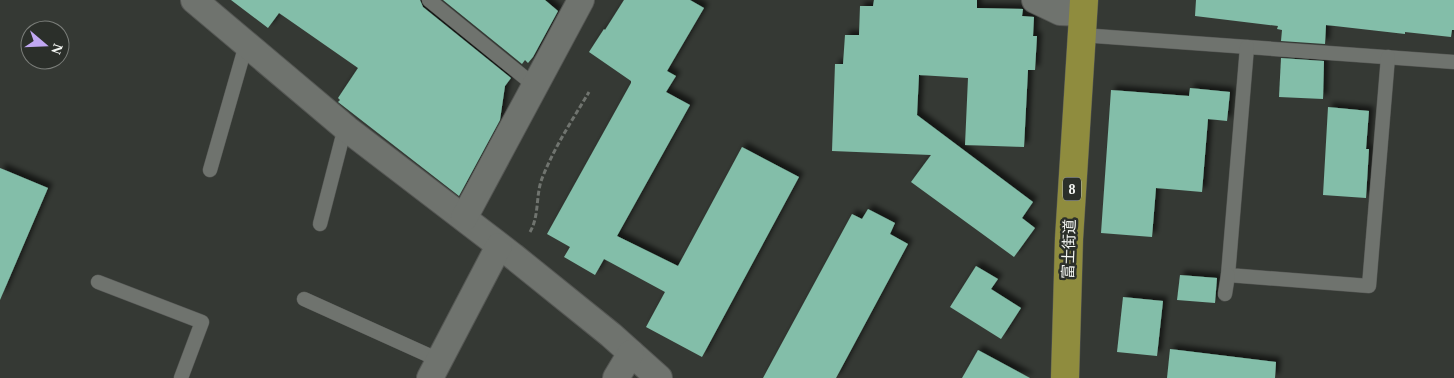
<svg xmlns="http://www.w3.org/2000/svg" width="1454" height="378" viewBox="0 0 1454 378" font-family="'Times New Roman','Noto Sans JP',serif">
<style>
.building{fill:#83bea9;filter:url(#shadow)}
.lines{fill:none;stroke-linecap:round;stroke-linejoin:round}
.lane-casing{stroke:#555754;stroke-width:15}
.street-casing{stroke:#555754;stroke-width:28}
.primary-casing{stroke:#555754;stroke-width:29}
.path{stroke:#70746f;stroke-width:3;stroke-dasharray:5 2.5;stroke-linecap:butt}
.lane{stroke:#6f736e;stroke-width:14}
.street{stroke:#6f736e;stroke-width:26}
.primary{stroke:#8f8c3e;stroke-width:28}
.labels{text-anchor:middle;stroke-width:5;stroke-linejoin:round;paint-order:stroke}
.shield{fill:#2b2f2a;stroke:#b7bab6;stroke-width:1}
.shield-label{font-size:14px;font-weight:bold;fill:#f3f5f2}
.street-label{font-size:15px;fill:#f3f5f2;stroke:#2b2f2a}
</style>
<defs>
<filter id="shadow"><feDropShadow dx="4.5" dy="-4.5" stdDeviation="2.5" flood-color="#0009"/></filter>
</defs>
<rect width="100%" height="100%" fill="#353934"/>
<g class="building">
<path d="M231 0H420L423 7 511 78 505 86 500 120 459 196 338 102 340 100 338 98 358 68 279 13 268 28Z"/>
<path d="M443 0H545L558 11 533 57 528 63 525 60 522 64Z"/>
<path d="M624 0H690L704 8 667 71 676 76 666 92 690 105 617 236 678 266 742 147 799 177 702 357 646 327 665 292 604 259 595 275 564 257 570 247 547 234 631 83V81L589 52 604 29 605 30Z"/>
<path d="M874 0H977V8L1023 9 1022 16 1034 17 1033 36H1037L1035 70H1028L1024 147 965 145 968 78 919 75 917 115 1033 202 1022 218 1035 228 1014 257 911 182 931 155 832 151 835 64H843L845 35H859L860 6H873Z"/>
<path d="M1196 0H1454V30H1452L1451 37 1405 32V34L1326 25 1325 44 1281 41 1282 30 1277 29 1278 26 1195 16Z"/>
<path d="M1281 58 1324 61 1323 99 1279 97Z"/>
<path d="M1190 88 1230 92 1227 121 1208 119 1202 192 1156 188 1152 237 1101 233 1111 90 1189 96Z"/>
<path d="M1328 107 1369 111 1366 149H1369L1366 198 1323 195Z"/>
<path d="M0 168 48 188 0 300Z"/>
<path d="M868 209 895 223 890 234 908 244 836 378H763L852 214 862 219Z"/>
<path d="M976 266 998 279 991 289 1021 308 1001 339 950 307Z"/>
<path d="M1180 275 1217 278 1215 303 1177 300Z"/>
<path d="M1123 297 1163 301 1157 356 1117 352Z"/>
<path d="M1170 349 1276 362 1275 378H1167Z"/>
<path d="M978 350 1030 378H962Z"/>
</g>
<g class="lines">
<g class="lane-casing">
<g id="lane">
<path d="M429 0 535 86"/>
<path d="M1081 35 1454 62"/>
<path d="M1247 47 1228 275 1369 286 1388 57"/>
<path d="M210 170 243 55 248 46"/>
<path d="M320 224 343 135 347 129"/>
<path d="M98 282 202 322 181 378"/>
<path d="M1225 294 1228 275"/>
<path d="M304 299 439 360"/>
</g>
</g>
<g class="street-casing">
<g id="street">
<path d="M194 0 347 129 513 256 611 335 659 378"/>
<path d="M1035 0 1060 12 1083 13"/>
<path d="M464 218 581 0"/>
<path d="M430 378 499 246"/>
<path d="M616 378 631 353"/>
</g>
</g>
<g class="primary-casing">
<path id="primary" d="M1065 378 1069 239 1084 0"/>
</g>
<path class="path" d="M530 232C540 215 535 194 543 176 555 146 573 119 589 92"/>
<use href="#lane" class="lane"/>
<use href="#street" class="street"/>
<use href="#primary" class="primary"/>
</g>
<g class="labels">
<rect class="shield" x="1063" y="177.5" width="18" height="23" rx="4"/>
<g class="shield-label">
<text x="1072" y="194">8</text>
</g>
<g class="street-label">
<text transform="translate(1069 249) rotate(-88)" y="5">富士街道</text>
</g>
</g>
<g transform="translate(45 45) rotate(109)"><circle r="24" fill="#2b2f2a" stroke="#7b7e7a"/>
<path d="M0-4L9 19L0 12L-9 19Z" fill="#c1a8f3"/>
<text y="-8" font-size="14" font-weight="bold" text-anchor="middle" fill="#f3f5f2">N</text>
</g>
</svg>
